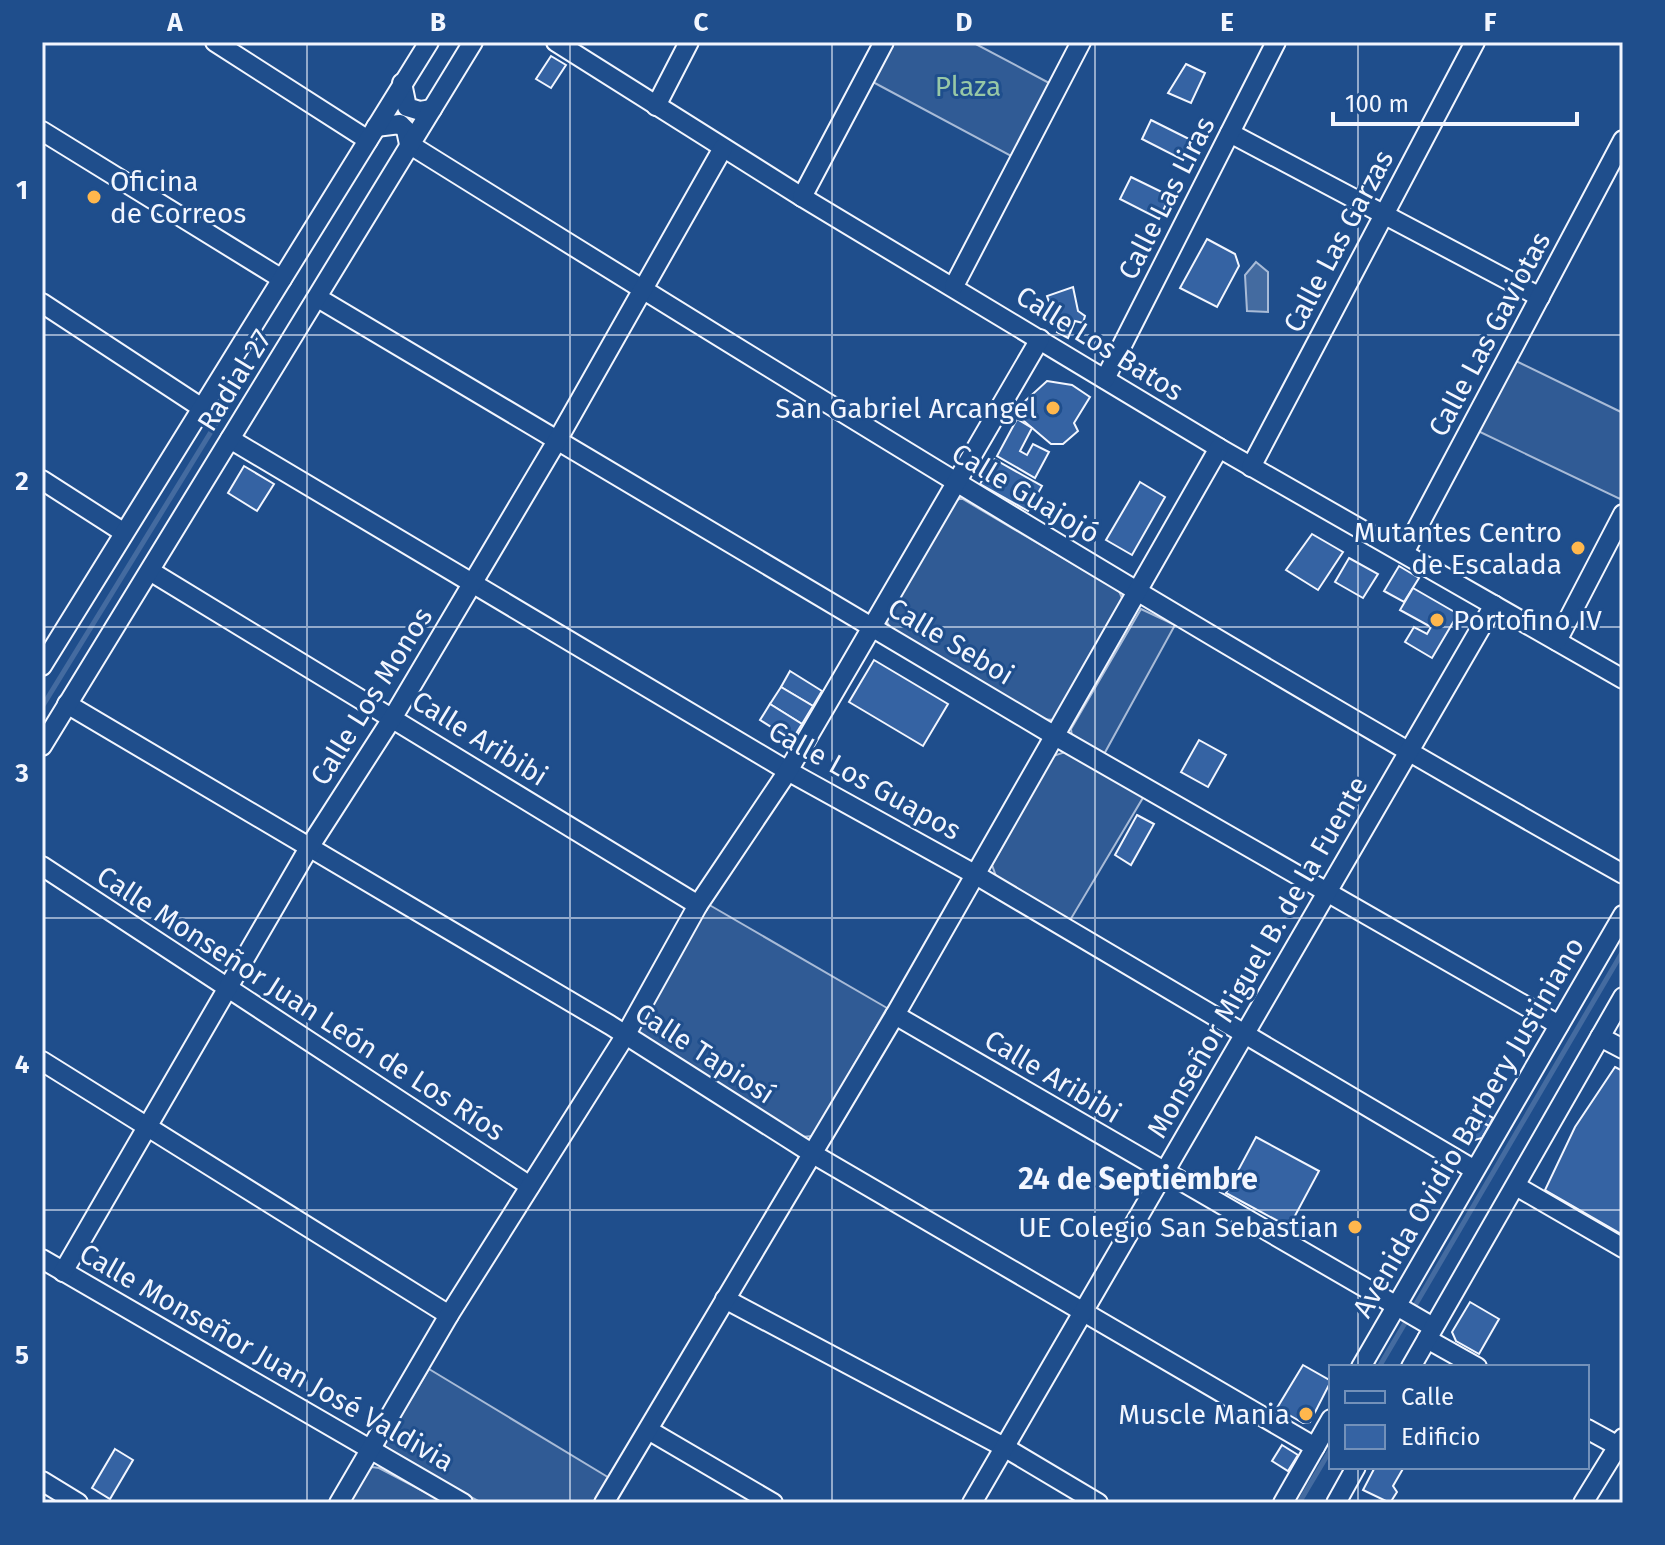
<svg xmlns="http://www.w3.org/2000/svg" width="1665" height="1545" viewBox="0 0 1665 1545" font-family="'Fira Sans',sans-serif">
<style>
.built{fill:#305b95;stroke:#a8bbd7;stroke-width:2}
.water{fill:#446ba0;stroke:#a8bbd7;stroke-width:2}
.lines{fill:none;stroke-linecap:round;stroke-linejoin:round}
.stream{stroke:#446ba0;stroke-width:5}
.building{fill:#3563a3;stroke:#f2f6ff;stroke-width:2}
.minor-casing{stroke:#f2f6ff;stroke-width:22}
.minor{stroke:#1f4e8c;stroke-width:18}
.grid{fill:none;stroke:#f2f6ff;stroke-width:2;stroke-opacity:0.55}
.poi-dot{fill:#ffb74d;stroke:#1f4e8c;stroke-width:3}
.labels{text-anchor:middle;stroke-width:6;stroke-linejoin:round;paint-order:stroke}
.park-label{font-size:28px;fill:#97c8a6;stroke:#1f4e8c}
.poi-label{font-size:28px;fill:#f2f6ff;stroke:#1f4e8c;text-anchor:end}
.street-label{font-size:28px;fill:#f2f6ff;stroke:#1f4e8c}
.neighbourhood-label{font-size:30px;font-weight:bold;fill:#f2f6ff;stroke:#1f4e8c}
.neatline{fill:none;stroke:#f2f6ff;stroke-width:3}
.grid-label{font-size:26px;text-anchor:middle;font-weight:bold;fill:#f2f6ff}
</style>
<rect width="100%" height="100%" fill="#1f4e8c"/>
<g class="built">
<path d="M892 42H972L1051 84 1011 156 871 81Z"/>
<path d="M1514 360 1623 413V493L1620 499 1478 431Z"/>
<path d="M961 498 1119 591 1122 598V605L1055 720 1039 719 892 631 887 622 888 614 954 502Z"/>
<path d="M1141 609 1175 625 1103 756 1072 737 1071 729Z"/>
<path d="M1065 752 1144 796 1069 922 997 879 992 865 1053 756Z"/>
<path d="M706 903 887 1008 813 1136 801 1137 637 1041 635 1026Z"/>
<path d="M429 1369 611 1479 596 1503H482L388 1453 384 1444Z"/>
<path d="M372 1467 379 1468 446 1503H344L365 1468Z"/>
</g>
<path class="water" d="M1256 262 1268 272V312L1247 311 1245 275Z"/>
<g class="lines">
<g class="stream">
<path d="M42 707 241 383"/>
<path d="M1413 1309 1623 951"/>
<path d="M1379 1367 1408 1318"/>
<path d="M1299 1503 1331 1449"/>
</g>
</g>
<g class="building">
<path d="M551 56 566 65 551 88 536 79Z"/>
<path d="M1186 64 1205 73 1191 103 1168 93Z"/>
<path d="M1151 120 1193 141 1183 160 1142 139Z"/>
<path d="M1131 177 1170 196 1159 219 1120 199Z"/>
<path d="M1207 239 1235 254 1239 266 1217 307 1180 288Z"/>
<path d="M1073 287 1078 311 1085 316 1083 323 1075 321 1068 338 1057 332 1061 324 1056 321 1047 296Z"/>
<path d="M1047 381 1072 385 1090 397 1074 423 1078 431 1063 444H1051L1018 416 1025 401Z"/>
<path d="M1017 419 1032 428 1020 451 1027 455 1033 444 1049 452 1035 478 997 456Z"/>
<path d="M994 459 1042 486 1028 511 980 484Z"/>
<path d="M244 466 274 484 257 511 228 493Z"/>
<path d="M1140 482 1165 497 1132 555 1106 540Z"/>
<path d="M1312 534 1343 552 1318 590 1286 570Z"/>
<path d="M1349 558 1378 574 1363 598 1335 582Z"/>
<path d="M1399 566 1419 578 1404 602 1384 591Z"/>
<path d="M1413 588 1458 614 1432 658 1405 642 1414 627 1427 634 1431 627 1400 610Z"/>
<path d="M874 660 948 704 923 746 849 702Z"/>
<path d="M790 671 822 691 813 706 781 687Z"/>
<path d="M781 687 813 706 802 724 770 704Z"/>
<path d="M770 704 802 724 792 740 760 720Z"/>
<path d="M1199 740 1226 755 1208 787 1181 772Z"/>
<path d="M1137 815 1154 824 1131 865 1115 855Z"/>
<path d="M1615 1067 1623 1071V1235L1545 1190 1575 1127Z"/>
<path d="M1475 1108 1493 1118 1489 1126 1470 1116Z"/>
<path d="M1470 1116 1489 1126 1482 1138 1464 1143 1457 1139Z"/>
<path d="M1256 1137 1319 1171 1289 1227 1226 1193Z"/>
<path d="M1470 1302 1499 1319 1479 1354 1456 1341 1452 1332Z"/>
<path d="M1303 1365 1331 1381 1310 1422 1303 1423 1277 1408Z"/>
<path d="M1282 1445 1298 1455 1288 1471 1272 1461Z"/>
<path d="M115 1449 133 1460 110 1499 92 1488Z"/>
<path d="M1375 1467H1404L1393 1486 1397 1492 1390 1503 1363 1490Z"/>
</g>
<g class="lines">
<g class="minor-casing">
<g id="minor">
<path d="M215 42 368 140"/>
<path d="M556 42 802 197 1219 448 1623 679"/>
<path d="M402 83 407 107 420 111 432 109"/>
<path d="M656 106 689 42"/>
<path d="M376 127 400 124 406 130 409 144C810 394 1211 642 1623 874"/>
<path d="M42 131 282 279"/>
<path d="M1230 133 1540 297"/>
<path d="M802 197 884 42"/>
<path d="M954 286 1081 42"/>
<path d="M318 298 1055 736 1559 1025"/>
<path d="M42 303 202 408"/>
<path d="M1105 379 1276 42"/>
<path d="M230 439 788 771 976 875 1473 1169"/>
<path d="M1251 467 1475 42"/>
<path d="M42 480 123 532"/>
<path d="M1404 553 1623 140"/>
<path d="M150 571 698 905"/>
<path d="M1557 641 1623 514"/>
<path d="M42 666 429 42"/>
<path d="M67 704 610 1025 813 1154 1315 1447"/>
<path d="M42 746 473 42"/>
<path d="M42 866 530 1186"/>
<path d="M895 1015 1433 1327"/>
<path d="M1600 1037 1623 1049"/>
<path d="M42 1061 449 1315"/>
<path d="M1516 1186 1623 1248"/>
<path d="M42 1259 463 1503"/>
<path d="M63 1272 310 846 393 717 558 439 723 148"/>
<path d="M725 1299 1004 1447 1098 1503"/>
<path d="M1427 1339 1477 1367"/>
<path d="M1361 1367 1623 915"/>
<path d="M1411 1367 1623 997"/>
<path d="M1587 1429 1618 1446"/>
<path d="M650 1431 773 1503"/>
<path d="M42 1481 78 1503"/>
<path d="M339 1503 449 1315 625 1036 698 905 788 771 1040 339"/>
<path d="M604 1503 895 1015 1219 448"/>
<path d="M972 1503 1494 605"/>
<path d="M1283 1503 1331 1419"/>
<path d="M1336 1503 1356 1467"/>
<path d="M1583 1503 1623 1438"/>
</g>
</g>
<use href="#minor" class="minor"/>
</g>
<path class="grid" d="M307 42V1503M570 42V1503M832 42V1503M1095 42V1503M1358 42V1367M42 335H1623M42 627H1623M42 918H1623M42 1210H1623M1358 1467V1503"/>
<g class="poi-dot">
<circle cx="94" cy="197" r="8"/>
<circle cx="1053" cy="408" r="8"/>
<circle cx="1578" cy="548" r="8"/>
<circle cx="1437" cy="620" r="8"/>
<circle cx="1355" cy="1227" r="8"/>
<circle cx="1306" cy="1414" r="8"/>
</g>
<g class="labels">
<g class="park-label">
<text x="968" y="96">Plaza</text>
</g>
<g class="poi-label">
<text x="110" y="191" text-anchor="start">Oficina<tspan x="110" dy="32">de Correos</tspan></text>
<text x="1037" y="418">San Gabriel Arcangel</text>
<text x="1562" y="542">Mutantes Centro<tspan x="1562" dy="32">de Escalada</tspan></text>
<text x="1453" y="630" text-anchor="start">Portofino IV</text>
<text x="1339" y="1237">UE Colegio San Sebastian</text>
<text x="1290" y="1424">Muscle Mania</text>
</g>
<g class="street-label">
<text transform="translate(1166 198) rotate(-63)" y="10">Calle Las Liras</text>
<text transform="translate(1338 241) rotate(-62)" y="10">Calle Las Garzas</text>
<text transform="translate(1489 334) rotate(-62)" y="10">Calle Las Gaviotas</text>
<text transform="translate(1100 343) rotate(32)" y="10">Calle Los Batos</text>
<text transform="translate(234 380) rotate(-58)" y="10">Radial 27</text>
<text transform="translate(1026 493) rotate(31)" y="10">Calle Guajojó</text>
<text transform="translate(951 641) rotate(31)" y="10">Calle Seboi</text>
<text transform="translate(371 696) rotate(-58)" y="10">Calle Los Monos</text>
<text transform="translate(480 738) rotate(32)" y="10">Calle Aribibi</text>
<text transform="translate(865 780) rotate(29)" y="10">Calle Los Guapos</text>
<text transform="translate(1257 957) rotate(-60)" y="10">Monseñor Miguel B. de la Fuente</text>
<text transform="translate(301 1003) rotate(33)" y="10">Calle Monseñor Juan León de Los Ríos</text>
<text transform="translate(705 1053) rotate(33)" y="10">Calle Tapiosí</text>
<text transform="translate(1053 1076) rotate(31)" y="10">Calle Aribibi</text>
<text transform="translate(1468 1127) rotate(-60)" y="10">Avenida Ovidio Barbery Justiniano</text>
<text transform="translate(267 1357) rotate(30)" y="10">Calle Monseñor Juan José Valdivia</text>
</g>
<g class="neighbourhood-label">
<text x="1138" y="1189">24 de Septiembre</text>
</g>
</g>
<rect width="1665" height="1545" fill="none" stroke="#1f4e8c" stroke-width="88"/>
<rect x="1329" y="1365" width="260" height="104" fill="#1f4e8c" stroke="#7391ba" stroke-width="2"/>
<rect x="1345" y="1391" width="40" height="12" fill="#1f4e8c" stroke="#7391ba" stroke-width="2"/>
<text x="1401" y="1405" font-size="24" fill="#f2f6ff">Calle</text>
<rect x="1345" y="1425" width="40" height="24" fill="#3563a3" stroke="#7391ba" stroke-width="2"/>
<text x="1401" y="1445" font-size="24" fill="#f2f6ff">Edificio</text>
<path d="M1333 112v12h244v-12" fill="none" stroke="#f2f6ff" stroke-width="4"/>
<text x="1345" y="112" font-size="24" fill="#f2f6ff" stroke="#1f4e8c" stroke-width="6" paint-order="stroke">100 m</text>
<rect x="44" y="44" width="1577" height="1457" class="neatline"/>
<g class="grid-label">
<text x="175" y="31">A</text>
<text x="438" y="31">B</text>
<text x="701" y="31">C</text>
<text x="964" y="31">D</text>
<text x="1227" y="31">E</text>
<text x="1490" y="31">F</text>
<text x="22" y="199">1</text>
<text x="22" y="490">2</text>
<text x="22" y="782">3</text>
<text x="22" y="1073">4</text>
<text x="22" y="1364">5</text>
</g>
</svg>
